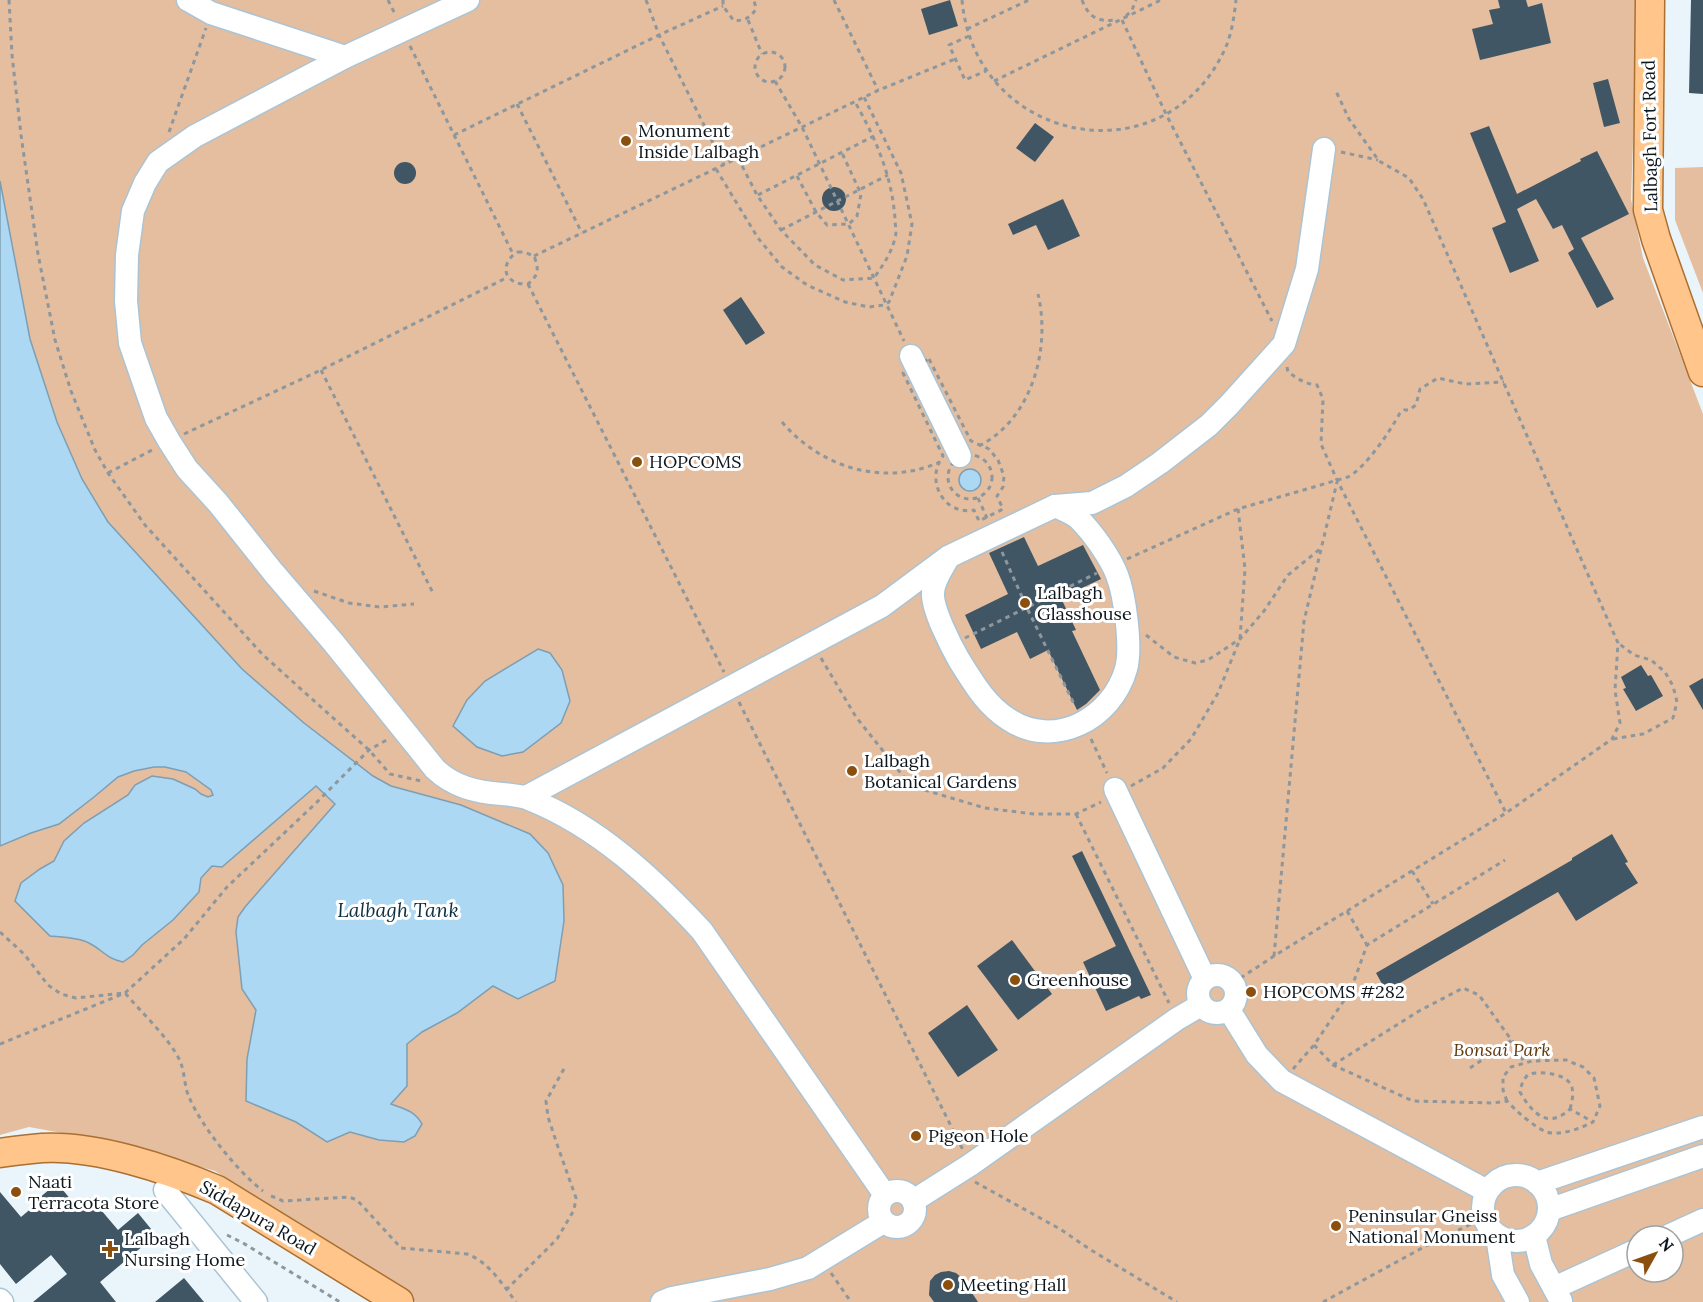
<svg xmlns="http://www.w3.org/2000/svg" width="1703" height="1302" viewBox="0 0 1703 1302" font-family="Lora,serif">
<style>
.green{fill:#e4be9e;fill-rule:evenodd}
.water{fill:#add8f4;stroke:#7d9eb3;stroke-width:1.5}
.building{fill:#405664}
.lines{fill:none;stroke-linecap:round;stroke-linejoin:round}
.minor-casing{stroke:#abc4d4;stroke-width:25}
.major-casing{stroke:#aa6f31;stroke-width:31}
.path{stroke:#8d979d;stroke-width:3;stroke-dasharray:4.5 4.5;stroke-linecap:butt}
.minor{stroke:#fff;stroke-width:22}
.major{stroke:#ffc58a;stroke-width:28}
.poi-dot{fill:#8b500d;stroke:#fff;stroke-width:2}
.labels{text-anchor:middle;stroke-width:6;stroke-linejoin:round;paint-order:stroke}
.poi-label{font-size:18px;fill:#0d161c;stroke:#fff;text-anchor:start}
.street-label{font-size:18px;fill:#0d161c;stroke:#fff}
.park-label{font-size:18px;font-style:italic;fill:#613910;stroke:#fff}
.water-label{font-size:20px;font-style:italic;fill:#0d2f42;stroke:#fff}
</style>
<rect width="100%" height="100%" fill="#eaf5fb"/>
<g class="green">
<path d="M0 0H1638L1631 199 1643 258 1703 414V1302H416L215 1171 117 1143 29 1127 0 1135ZM1637 1236H1673V1272H1637Z"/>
<path d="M1703 167V293L1675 220V168Z"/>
</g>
<g class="water">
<path d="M0 181 30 339 57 422 82 479 108 522 242 669 304 723 373 776 391 786 461 805 530 834 548 853 563 885 564 921 555 981 518 999 493 986 457 1013 422 1032 407 1044V1086L391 1104C405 1109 415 1111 422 1124L415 1136 404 1142 379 1140 350 1132 327 1142 296 1122 246 1101 247 1059 256 1010 242 989 236 932 238 917 245 907 335 804 316 786 222 867 212 866 201 878 199 892 173 920 142 945 133 955 123 962C105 958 103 950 89 943 78 937 62 937 50 936L15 901 21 883 40 869 54 861 64 841 84 823 128 795 135 785 152 776 173 779 195 789 201 794 208 797 213 795 211 790 186 772 165 767H154L134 771 118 777 94 797 59 824 31 833 0 846Z"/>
<circle cx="970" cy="480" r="11"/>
<path d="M538 649 550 653 562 670 570 701 561 723 523 752 502 756 477 747 453 726 467 700 485 681Z"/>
</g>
<g class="building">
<path d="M950 0 958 26 929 35 921 9Z"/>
<path d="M1498 0H1526L1528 7 1542 3 1551 43 1480 60 1472 29 1493 24 1489 10 1500 8Z"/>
<path d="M1691 0H1703V94L1689 93Z"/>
<path d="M1608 79 1620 123 1604 127 1593 83Z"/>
<path d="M1035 123 1054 137 1035 162 1016 148Z"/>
<path d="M1489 126 1517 194 1581 161 1580 159 1597 151 1629 214 1581 238 1614 299 1597 308 1568 253 1574 249 1562 225 1553 229 1536 199 1517 209 1539 261 1510 273 1492 228 1506 222 1470 133Z"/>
<circle cx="405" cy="173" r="11"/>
<circle cx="834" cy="199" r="12"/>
<path d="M1063 199 1080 236 1048 250 1036 225 1013 235 1008 224Z"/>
<path d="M741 297 765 333 746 345 723 310Z"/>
<path d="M1024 537 1038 566 1083 545 1101 579 1061 598 1076 630 1072 631 1100 690 1086 704 1077 710 1048 650 1030 659 1017 632 981 649 965 615 1008 594 989 553Z"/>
<path d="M1641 665 1648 676 1651 675 1663 696 1636 711 1623 689 1626 688 1621 677Z"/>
<path d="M1703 678V710L1689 686Z"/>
<path d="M1612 834 1628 862 1625 863 1638 883 1576 921 1558 892 1386 991 1376 973 1572 860V858Z"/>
<path d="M1082 851 1151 995 1141 999 1139 996 1106 1011 1083 962 1116 946 1072 856Z"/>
<path d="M1012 940 1052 994 1018 1020 977 966Z"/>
<path d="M967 1005 998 1050 958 1077 928 1033Z"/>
<path d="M57 1183 77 1207 90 1197 118 1230 138 1213 156 1235 100 1282 116 1302H33L67 1274 51 1255 16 1284 0 1264V1192L21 1217 40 1201 38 1199Z"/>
<path d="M949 1271 956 1273 962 1278 978 1302H934L929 1295 930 1281 935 1275 941 1272Z"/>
<path d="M184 1278 204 1302H155Z"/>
</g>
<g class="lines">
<g class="minor-casing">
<g id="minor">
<path d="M188 0 211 13 345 57"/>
<path d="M468 0 345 57 195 136 158 162 145 183 133 211 127 255 126 301 130 343 156 418 169 441 187 469 218 503 273 572 333 642 435 769C454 787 476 792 502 794 510 795 520 795 529 799 597 826 653 878 702 931L885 1195"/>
<path d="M911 356 960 456"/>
<path d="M947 560C942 569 933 582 933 593 932 609 951 646 959 660 973 682 985 704 1008 719 1054 750 1112 719 1126 669 1132 648 1125 596 1117 575 1110 557 1093 533 1079 519 1073 513 1063 510 1055 506"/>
<path d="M1115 789 1205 979"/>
<path d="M526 797 882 606 948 557 1055 506 1092 503 1126 486 1160 463 1209 425 1229 405 1284 344 1307 269 1324 149"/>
<circle cx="1217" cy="994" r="19"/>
<path d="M1229 1010 1257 1055 1282 1081 1487 1191"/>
<circle cx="1516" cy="1208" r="33"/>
<path d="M1537 1183 1703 1127"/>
<path d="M165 1190 256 1302"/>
<circle cx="897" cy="1209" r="18"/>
<path d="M913 1201 970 1165 1177 1019 1201 1005"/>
<path d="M1549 1210 1703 1156"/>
<path d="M1497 1236 1503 1275 1518 1302"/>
<path d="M1534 1236 1541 1264 1561 1301"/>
<path d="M1668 1236 1703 1220"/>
<path d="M1554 1288 1637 1250"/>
<path d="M0 1300 2 1302"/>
<path d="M662 1302 672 1298 770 1279 808 1268 883 1222"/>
</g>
</g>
<g class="major-casing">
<g id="major">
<path d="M1650 0 1648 210 1656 239 1703 372"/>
<path d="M0 1153C14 1151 28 1149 42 1148 96 1145 167 1169 217 1190L399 1302"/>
</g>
</g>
<g class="path">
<path d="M9 0 12 55 21 135 38 254 55 340 71 391 95 450 108 473 145 525 263 655 369 750 390 774 421 781"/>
<path d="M388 0 396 16"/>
<path d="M646 0 659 35 724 165"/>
<path d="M723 0V6L734 21C746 20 750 18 756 9L754 0"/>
<path d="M834 0 878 90"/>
<path d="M962 0C975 144 1164 181 1225 49 1232 33 1234 17 1236 0"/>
<path d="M1082 0C1089 18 1098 22 1117 20"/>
<path d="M1126 16 1132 10 1136 0"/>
<path d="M748 20 762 54"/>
<path d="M1122 20 1166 114 1272 321"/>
<path d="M967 29 1029 0"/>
<path d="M969 36 949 45 965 80 986 71"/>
<path d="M410 46 513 254"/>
<circle cx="770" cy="67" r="15"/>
<path d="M775 81 802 127 904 341"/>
<path d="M994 81 1161 0"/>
<path d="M517 104 582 233"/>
<path d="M169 132 206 28"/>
<path d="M454 135 659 35 723 6"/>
<path d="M1341 152 1378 160"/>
<path d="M738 158 757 195 781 230 815 265 843 280 874 278C883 265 891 254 895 238 897 232 895 225 895 219 892 176 876 139 855 102"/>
<path d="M716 169 758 238 782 267 807 285 845 302 869 307 884 305 889 302 907 256 912 224 901 173 864 97"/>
<path d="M797 176 816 212 827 225 849 224 857 216 861 194 842 153"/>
<path d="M758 195 874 136"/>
<path d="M781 230 888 175"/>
<path d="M518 252H524L534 256C539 269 539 275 528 284 523 284 517 284 513 281 500 273 507 257 518 252Z"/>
<path d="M534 256 879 90 955 59"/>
<path d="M528 284 724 672"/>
<path d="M929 359 971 441 989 449 998 460 1004 476 1003 487 997 496 1003 509 979 521 974 510C943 516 925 479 943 456L903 373Z"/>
<path d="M1287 367 1288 372C1298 379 1305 384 1317 385L1323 399 1321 444 1337 480 1506 813"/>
<path d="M321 370 434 595"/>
<path d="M782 422C821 468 884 487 940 462"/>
<path d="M184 434 321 370 508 277"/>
<path d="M979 446C1032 419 1051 349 1038 294"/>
<circle cx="970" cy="477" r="22"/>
<path d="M108 473 154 449"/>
<path d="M978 498 987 518"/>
<path d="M1002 552 1027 608 1075 706"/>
<path d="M1127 559 1238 509 1348 477C1366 467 1389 433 1400 413L1404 410H1409L1416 405 1420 389 1438 378 1465 384 1504 382"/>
<path d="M314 591 349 603 380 607 414 604"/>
<path d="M1146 635 1174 657 1195 663 1208 660 1240 639 1264 611 1288 575 1320 549"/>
<path d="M965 638 1097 573"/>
<path d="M821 658 856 717 911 786 985 808 1034 814H1076L1101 802"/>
<path d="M739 702 963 1150"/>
<path d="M1091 739 1107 773"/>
<path d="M1613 739 1643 734 1673 718 1677 702 1673 686 1665 672 1651 660 1634 655 1618 643"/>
<path d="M1131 786 1163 768 1191 739 1218 693 1240 639 1245 569 1238 509"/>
<path d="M1076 814 1169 1003"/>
<path d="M1412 871 1433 904"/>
<path d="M1347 911 1367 945"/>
<path d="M0 932 24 954 48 985 61 994 76 998 125 993C140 1011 171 1040 180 1061 185 1072 184 1086 189 1097 201 1126 238 1172 263 1191"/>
<path d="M1274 956 1304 621 1337 482"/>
<path d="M1233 983 1274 956 1506 813 1612 739 1620 723 1615 690 1618 643 1423 199 1409 178 1379 161 1349 119 1335 89"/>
<path d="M0 1044 125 993 184 939 227 887 315 804 369 750 390 738"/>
<path d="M1314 1045 1333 1065 1413 1101 1493 1103 1507 1101C1515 1110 1540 1133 1552 1133 1566 1134 1581 1128 1593 1122L1600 1106 1594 1078 1583 1067 1566 1060 1532 1061 1511 1067 1503 1077V1090L1507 1101"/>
<path d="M1333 1065 1419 1011 1463 988 1479 995 1515 1045 1524 1062"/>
<path d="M1470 1068 1512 1040"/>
<path d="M1293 1069 1314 1045 1343 1002 1354 981 1367 945 1505 860"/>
<path d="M1570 1109C1577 1085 1571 1077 1547 1073 1541 1073 1533 1072 1528 1075 1523 1079 1521 1086 1520 1092 1532 1113 1548 1130 1570 1109L1593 1122"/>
<path d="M1508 1176 1522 1172"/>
<path d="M975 1182 1060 1229 1091 1250 1177 1302"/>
<path d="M271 1196 283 1201 349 1197 357 1200 401 1248 467 1254C489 1262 502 1284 516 1302"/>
<path d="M227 1235 243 1243 340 1302"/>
<path d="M831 1273 851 1302"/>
<path d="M506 1290 557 1239 574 1210 576 1198 558 1147 548 1117 546 1101 565 1067"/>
<path d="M1323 1302 1435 1241 1484 1218"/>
</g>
<use href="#minor" class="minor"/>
<use href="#major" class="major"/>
</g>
<g class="poi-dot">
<circle cx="626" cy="141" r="6"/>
<circle cx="637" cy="462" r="6"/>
<circle cx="1025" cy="603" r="6"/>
<circle cx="852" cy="771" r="6"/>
<circle cx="1015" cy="980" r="6"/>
<circle cx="1251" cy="992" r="6"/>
<circle cx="916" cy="1136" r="6"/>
<circle cx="16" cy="1192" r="6"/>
<circle cx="1336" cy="1226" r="6"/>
<path d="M107 1240h6v6h6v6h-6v6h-6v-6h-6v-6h6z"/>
<circle cx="948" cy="1285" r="6"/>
</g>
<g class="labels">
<g class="poi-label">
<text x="638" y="137">Monument<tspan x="638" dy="21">Inside Lalbagh</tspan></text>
<text x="649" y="468">HOPCOMS</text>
<text x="1037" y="599">Lalbagh<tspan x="1037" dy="21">Glasshouse</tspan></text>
<text x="864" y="767">Lalbagh<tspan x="864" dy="21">Botanical Gardens</tspan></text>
<text x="1027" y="986">Greenhouse</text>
<text x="1263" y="998">HOPCOMS #282</text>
<text x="928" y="1142">Pigeon Hole</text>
<text x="28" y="1188">Naati<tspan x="28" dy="21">Terracota Store</tspan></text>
<text x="1348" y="1222">Peninsular Gneiss<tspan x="1348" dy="21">National Monument</tspan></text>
<text x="124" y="1245">Lalbagh<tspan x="124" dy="21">Nursing Home</tspan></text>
<text x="960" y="1291">Meeting Hall</text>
</g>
<g class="street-label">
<text transform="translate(1650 136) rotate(-91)" y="6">Lalbagh Fort Road</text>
<text transform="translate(258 1218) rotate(30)" y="6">Siddapura Road</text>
</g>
<g class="park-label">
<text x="1502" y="1056">Bonsai Park</text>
</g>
<g class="water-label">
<text x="398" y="917">Lalbagh Tank</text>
</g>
</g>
<g transform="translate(1655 1254) rotate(50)"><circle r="28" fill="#ffffff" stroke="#9ea2a4" stroke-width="1.5"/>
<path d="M0-4.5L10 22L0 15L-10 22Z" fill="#8b500d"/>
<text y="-9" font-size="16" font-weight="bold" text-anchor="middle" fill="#0d161c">N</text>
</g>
</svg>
